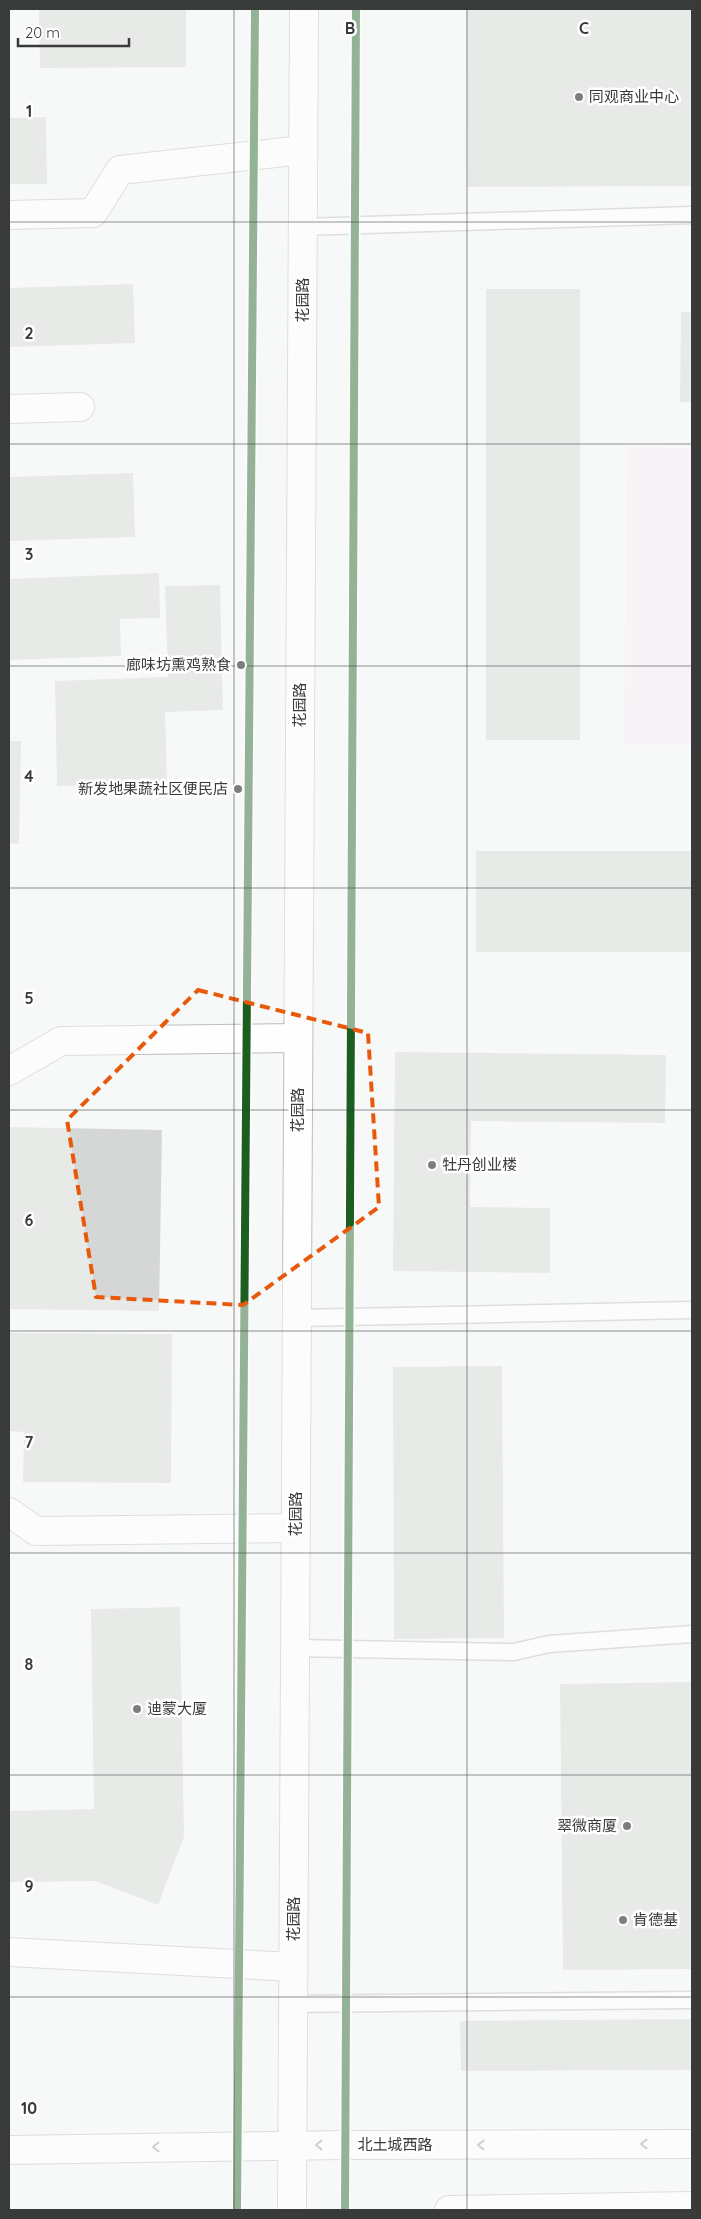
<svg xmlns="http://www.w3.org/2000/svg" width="701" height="2219" viewBox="0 0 701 2219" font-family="Quicksand,'Noto Sans SC',sans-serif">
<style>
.green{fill:#f5ebf5}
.building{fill:#d5d7d6}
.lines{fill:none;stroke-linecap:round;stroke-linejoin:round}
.lane-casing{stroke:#bcbebd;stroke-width:19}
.street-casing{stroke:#bcbebd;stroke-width:30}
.secondary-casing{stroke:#bcbebd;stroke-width:30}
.primary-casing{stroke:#bcbebd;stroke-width:30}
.lane{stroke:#fefefe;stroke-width:16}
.street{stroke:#fefefe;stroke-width:28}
.secondary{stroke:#fefefe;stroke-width:28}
.primary{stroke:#fefefe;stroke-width:28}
.cycleway-casing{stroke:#fff;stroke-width:11}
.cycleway{stroke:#1b5e20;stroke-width:8}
.oneway{stroke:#9c9c9c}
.marked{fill:none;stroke:#e8590c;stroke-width:4;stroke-dasharray:10 6;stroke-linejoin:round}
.grid{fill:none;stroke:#393b3a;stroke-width:1;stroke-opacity:0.55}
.poi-dot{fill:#7c7e7c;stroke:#fff;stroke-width:2}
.labels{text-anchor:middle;stroke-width:5;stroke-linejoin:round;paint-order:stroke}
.poi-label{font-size:15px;fill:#393b3a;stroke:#fff;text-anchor:start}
.street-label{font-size:15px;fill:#393b3a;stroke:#fff}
.grid-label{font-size:16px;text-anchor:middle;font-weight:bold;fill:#393b3a;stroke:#fff;stroke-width:5;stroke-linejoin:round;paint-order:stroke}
</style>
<rect width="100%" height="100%" fill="#f7f9f8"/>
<path class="green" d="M627 447 692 448V745L624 744Z"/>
<g class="building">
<path d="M39 9H186V67L40 68Z"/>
<path d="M466 9H692V186L467 187Z"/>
<path d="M46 117 47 184H9V118Z"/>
<path d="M133 284 135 343 9 347V288Z"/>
<rect x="486" y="289" width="94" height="451"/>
<path d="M681 312H692V402H680Z"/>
<path d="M133 473 135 537 9 541V477Z"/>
<path d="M159 573 160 618 120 619 121 656 9 660V579Z"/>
<path d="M220 585 223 710 165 712 167 783 57 786 55 681 168 677 165 586Z"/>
<path d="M9 741H21L19 844 9 843Z"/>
<rect x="476" y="851" width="216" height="101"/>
<path d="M395 1052 666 1055 665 1123 471 1121 470 1207 550 1208V1273L393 1271Z"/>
<path d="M9 1127 162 1130 159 1311 9 1309Z"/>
<path d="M9 1333 172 1334 171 1483 23 1482 24 1432 9 1431Z"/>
<path d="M502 1366 504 1638 394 1639 393 1367Z"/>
<path d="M180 1607 184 1837 158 1905 96 1881 9 1882V1811L94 1809 91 1609Z"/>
<path d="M692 1682V1969L563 1970 560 1684Z"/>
<path d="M692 2019V2070L461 2071 460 2021Z"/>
</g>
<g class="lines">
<g class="lane-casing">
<g id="lane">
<path d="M303 227 692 215"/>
<path d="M297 1318 692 1310"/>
<path d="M295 1648 514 1652 549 1644 692 1634"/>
<path d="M293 2004 692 2000"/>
</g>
</g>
<g class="street-casing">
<g id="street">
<path d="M9 215 93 213 120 170 303 150"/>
<path d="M9 409 80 407"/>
<path d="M9 1071 61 1041 298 1038"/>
<path d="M9 1512 36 1531 296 1528"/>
<path d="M9 1952 293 1967"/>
</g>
</g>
<g class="secondary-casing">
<g id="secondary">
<path d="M9 2150 345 2145 692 2144"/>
<path d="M292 2210 304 9"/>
</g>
</g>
<g class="primary-casing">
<path id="primary" d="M449 2210 692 2206"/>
</g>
<use href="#lane" class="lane"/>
<use href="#street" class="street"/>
<use href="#secondary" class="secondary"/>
<use href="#primary" class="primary"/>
<g class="cycleway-casing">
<g id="cycleway">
<path d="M237 2210 255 9"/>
<path d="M345 2210 356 9"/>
</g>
</g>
<use href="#cycleway" class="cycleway"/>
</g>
<defs><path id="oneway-chevron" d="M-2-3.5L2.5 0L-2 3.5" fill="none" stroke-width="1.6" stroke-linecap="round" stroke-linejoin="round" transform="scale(1.25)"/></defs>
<g class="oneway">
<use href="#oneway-chevron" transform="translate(644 2144) rotate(180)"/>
<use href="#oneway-chevron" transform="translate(319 2145) rotate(179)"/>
<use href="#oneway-chevron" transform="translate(481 2145) rotate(180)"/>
<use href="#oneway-chevron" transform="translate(156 2147) rotate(179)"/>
</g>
<path d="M0 0H701V2219H0ZM198 990 368 1033 379 1207 243 1305 96 1297 67 1120Z" fill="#f7f9f8" fill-opacity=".55" fill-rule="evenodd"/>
<path class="marked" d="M198 990 368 1033 379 1207 243 1305 96 1297 67 1120Z"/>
<path class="grid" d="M234 9V2210M467 9V2210M9 222H692M9 444H692M9 666H692M9 888H692M9 1110H692M9 1331H692M9 1553H692M9 1775H692M9 1997H692"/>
<g class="poi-dot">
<circle cx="579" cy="97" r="5"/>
<circle cx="241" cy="665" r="5"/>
<circle cx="238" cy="789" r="5"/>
<circle cx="432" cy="1165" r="5"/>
<circle cx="137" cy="1709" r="5"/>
<circle cx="627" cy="1826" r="5"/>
<circle cx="623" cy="1920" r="5"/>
</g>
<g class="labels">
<g class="poi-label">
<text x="589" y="102">同观商业中心</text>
<text x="231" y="670" text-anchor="end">廊味坊熏鸡熟食</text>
<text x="228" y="794" text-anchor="end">新发地果蔬社区便民店</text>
<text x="442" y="1170">牡丹创业楼</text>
<text x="147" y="1714">迪蒙大厦</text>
<text x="617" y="1831" text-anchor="end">翠微商厦</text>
<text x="633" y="1925">肯德基</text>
</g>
<g class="street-label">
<text transform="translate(303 300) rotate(-90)" y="5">花园路</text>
<text transform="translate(300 705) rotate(-90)" y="5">花园路</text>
<text transform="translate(298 1110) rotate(-90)" y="5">花园路</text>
<text transform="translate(296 1514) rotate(-90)" y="5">花园路</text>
<text transform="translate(294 1919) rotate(-90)" y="5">花园路</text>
<text x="395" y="2150">北土城西路</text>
</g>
</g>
<g class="grid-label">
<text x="350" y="34">B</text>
<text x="584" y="34">C</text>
<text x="29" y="117">1</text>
<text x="29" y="339">2</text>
<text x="29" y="560">3</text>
<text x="29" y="782">4</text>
<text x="29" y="1004">5</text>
<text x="29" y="1226">6</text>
<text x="29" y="1448">7</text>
<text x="29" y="1670">8</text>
<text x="29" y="1892">9</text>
<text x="29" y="2114">10</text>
</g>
<rect width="701" height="2219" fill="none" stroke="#393b3a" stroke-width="20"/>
<path d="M18 38v8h111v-8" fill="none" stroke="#393b3a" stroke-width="2.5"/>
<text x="25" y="38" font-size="15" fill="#393b3a" stroke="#ffffff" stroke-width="4" paint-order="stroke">20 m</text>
</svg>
